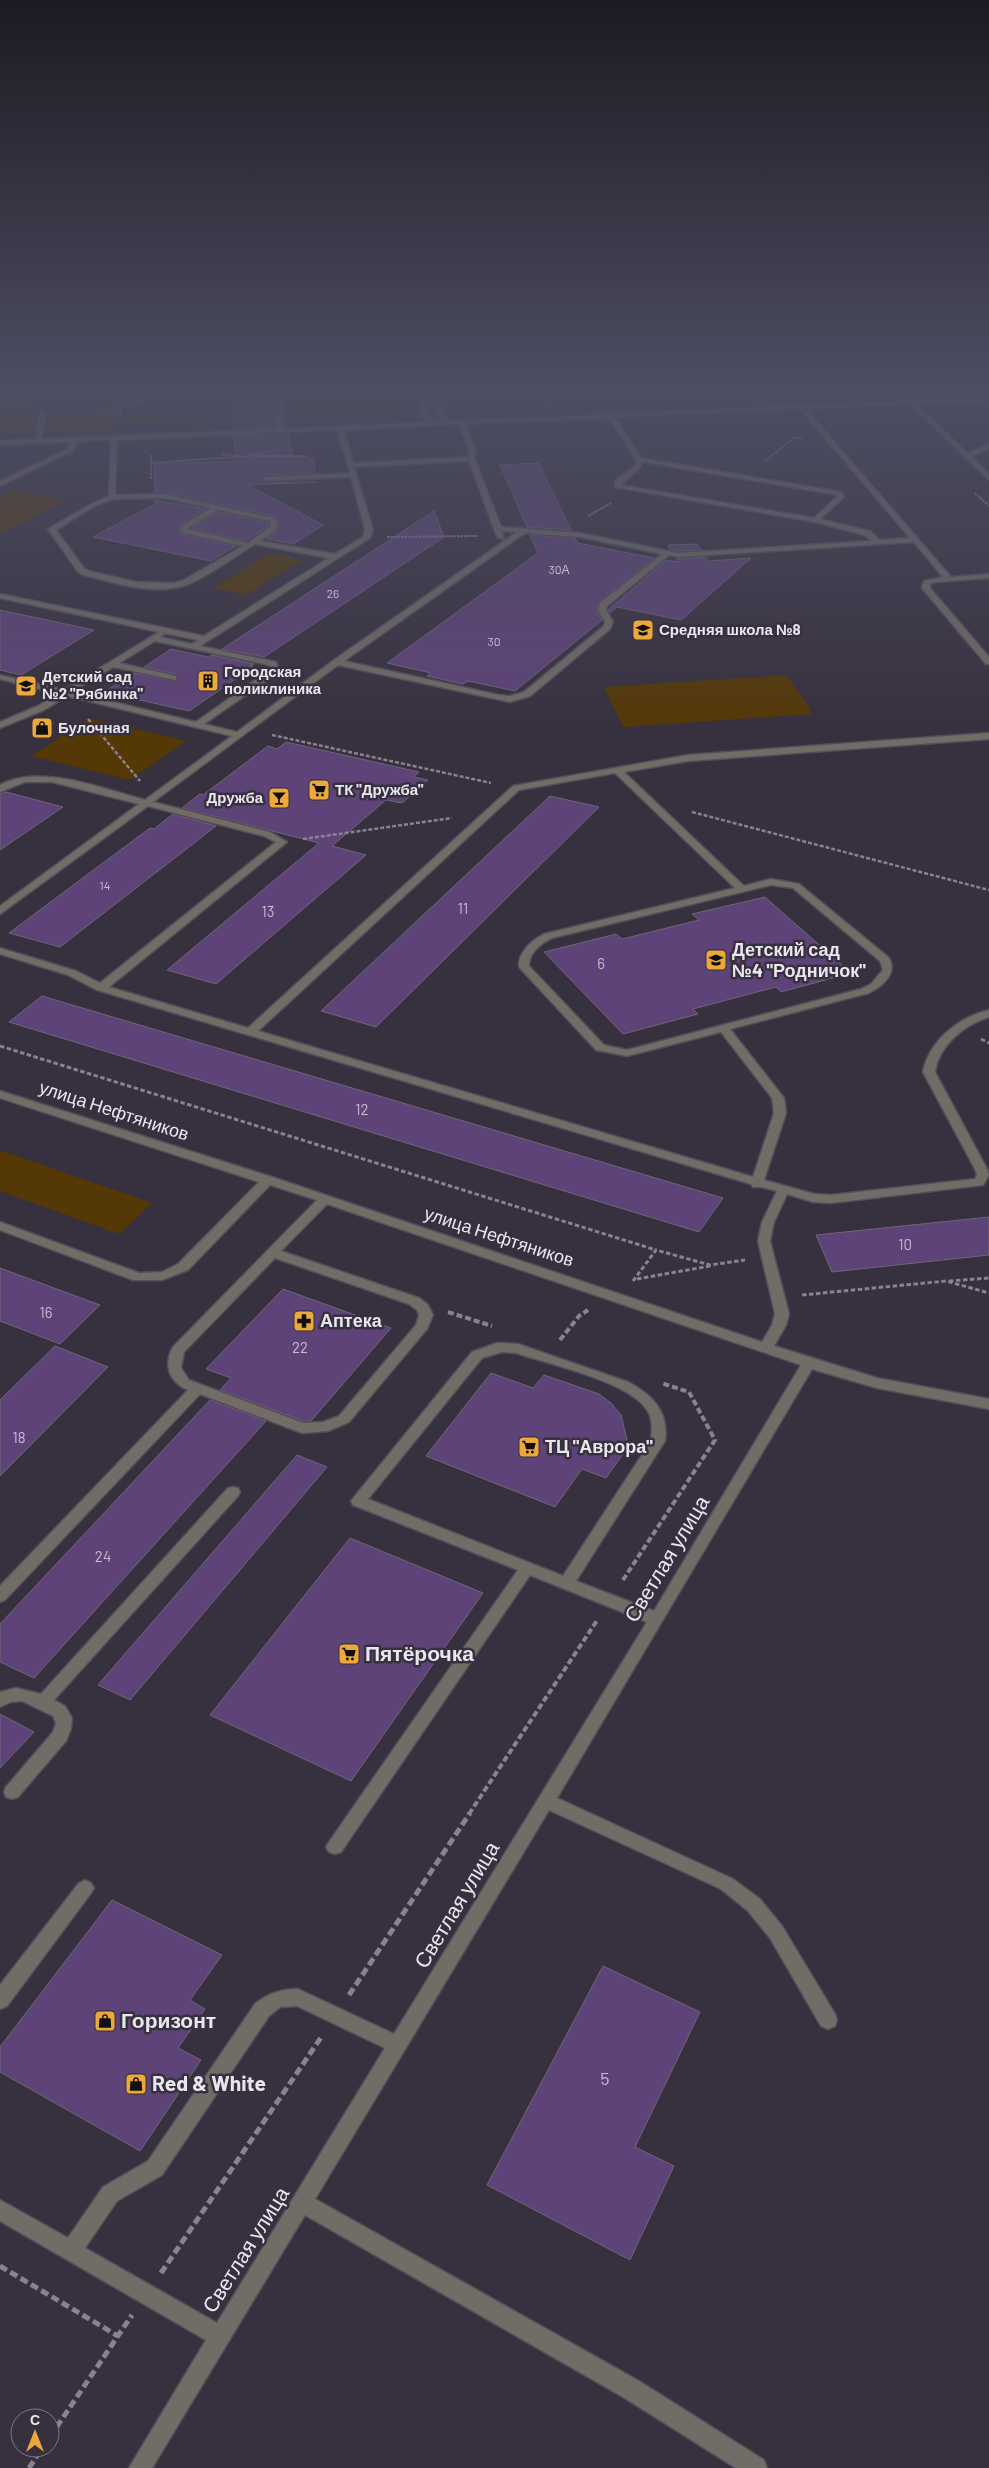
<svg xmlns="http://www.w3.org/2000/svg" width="989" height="2468" viewBox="0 0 989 2468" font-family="Barlow,sans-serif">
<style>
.green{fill:#543805}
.building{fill:#5e4378;stroke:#6e6777}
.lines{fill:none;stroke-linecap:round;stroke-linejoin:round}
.minor-casing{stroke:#544d5a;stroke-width:3}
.path-far4{stroke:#88838e;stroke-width:2;stroke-dasharray:2.5 1;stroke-linecap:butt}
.path-far3{stroke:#88838e;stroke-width:2.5;stroke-dasharray:4 2;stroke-linecap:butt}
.path-far2{stroke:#88838e;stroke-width:3;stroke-dasharray:4.5 2.5;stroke-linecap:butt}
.path-far1{stroke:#88838e;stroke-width:4;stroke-dasharray:6 3;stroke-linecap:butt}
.path{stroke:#88838e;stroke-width:5;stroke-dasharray:8 4;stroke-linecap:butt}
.minor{fill:#716c66;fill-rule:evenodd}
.labels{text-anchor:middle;stroke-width:5;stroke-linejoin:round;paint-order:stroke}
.far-number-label{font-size:12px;fill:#c7bdd1}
.far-poi-label{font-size:15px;font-weight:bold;fill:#eae6ef;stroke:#37303e;text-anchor:start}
.number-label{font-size:15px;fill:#c7bdd1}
.poi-label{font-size:18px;font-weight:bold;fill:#eae6ef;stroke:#37303e;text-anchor:start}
.street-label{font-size:18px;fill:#eae6ef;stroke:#37303e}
.near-number-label{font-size:18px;fill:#c7bdd1}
.near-street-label{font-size:21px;fill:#eae6ef;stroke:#37303e}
.near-poi-label{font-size:21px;font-weight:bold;fill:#eae6ef;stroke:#37303e;text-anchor:start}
</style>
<rect width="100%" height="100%" fill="#37303e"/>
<g class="green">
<path d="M0 387H36L35 408 0 409Z"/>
<path d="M324 387H384L385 390 284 395 283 389Z"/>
<path d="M254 391 255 396 152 400V404L137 405 166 394Z"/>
<path d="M117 404V408L49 432 50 414 93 412Z"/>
<path d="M397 405 399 410 285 415 284 410Z"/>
<path d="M34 410 32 433 10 434 6 430H0V411Z"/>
<path d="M266 410 267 416 124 422V412L152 411 153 415Z"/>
<path d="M117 411V430L56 432Z"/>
<path d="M13 490 66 500 0 534V497Z"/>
<path d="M271 553 303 560 246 595 213 588Z"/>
<path d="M787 675 813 714 623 727 604 687Z"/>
<path d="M89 718 186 741 130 780 31 756Z"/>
<path d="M0 1150 152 1203 119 1234 0 1191Z"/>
</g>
<g class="building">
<path d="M279 391 287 427H284L281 414 275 410 271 414 275 427 234 429 232 397 256 396 255 392Z"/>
<path d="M288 434 293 456 313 458 315 473 265 475 260 480 265 483 317 482 248 485 323 525 293 544 267 539 276 533 281 523 274 516 164 492H155L154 464 236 461 234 437Z"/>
<path d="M539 463 543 472 571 530 527 527 500 465Z"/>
<path d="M155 500 206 509 180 524 179 534 236 546 211 561 93 537 155 504Z"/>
<path d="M434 511 444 537 264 657 222 649Z"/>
<path d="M218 512 269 523 267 527 246 541 191 528Z"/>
<path d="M530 535 575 538 577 543 654 558 599 602 596 611 602 620 515 691 468 681 463 684 427 676 431 673 387 663 538 553Z"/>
<path d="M697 544 701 550 678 551 670 550 668 545Z"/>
<path d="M706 557 709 561 751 558 681 620 617 607 610 613 608 610 666 560 678 562 676 559Z"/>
<path d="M0 610 94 630 21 675 0 670Z"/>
<path d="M171 649 208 657 212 655 254 664 250 666 253 667 189 711 104 692 134 673 177 681 176 674 144 667Z"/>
<path d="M286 742 419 772 414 777 428 780 402 803 386 800 332 846 366 855 216 984 167 970 319 843 182 808 200 794 203 795 268 746 277 749Z"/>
<path d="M6 792 63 807 0 850V794Z"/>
<path d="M550 796 599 807 376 1027 321 1011Z"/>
<path d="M173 814 216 826 60 947 9 933 150 828 154 829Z"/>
<path d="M765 897 851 973 781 992 776 987 693 1009 698 1014 623 1034 544 952 616 934 622 939 699 920 692 914Z"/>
<path d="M42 996 723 1198 699 1232 9 1022Z"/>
<path d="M989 1217V1255L832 1272 816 1235Z"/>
<path d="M0 1268 100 1305 60 1344 0 1321Z"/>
<path d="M283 1289 391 1328 311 1421H303L220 1390 231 1378 206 1369Z"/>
<path d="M55 1346 108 1367 0 1476V1400Z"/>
<path d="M491 1373 533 1388 544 1375 599 1394 611 1403 621 1415 627 1440 623 1454 606 1478 582 1469 555 1507 426 1456Z"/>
<path d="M210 1400 266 1421 34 1678 0 1662V1624Z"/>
<path d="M297 1455 327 1467 130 1700 98 1685Z"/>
<path d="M350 1538 483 1593 351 1781 210 1715Z"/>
<path d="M0 1714 34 1732 0 1768Z"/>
<path d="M112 1900 222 1955 190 2000 205 2009 178 2048 201 2060 140 2151 0 2072V2047Z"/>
<path d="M603 1966 700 2012 635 2147 674 2166 630 2260 487 2185Z"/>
</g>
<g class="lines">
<g class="minor-casing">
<g id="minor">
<path d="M415 387 419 389 432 422 442 421 426 387H432L448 421 907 401 893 387H900L913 401 989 397V401L917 404 968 454 989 443V448L971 457 989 474V480L910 404 806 409 951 577 989 574V578L936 582 930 584V588L989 657V664H986L922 588 924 581 943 577 914 542 678 557 669 555 607 606 606 610 613 622 610 629 530 696 510 702 338 665 153 802 270 832 287 842 109 987 248 1028 513 786 688 755 989 733V739L688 761 624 772 744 886 771 879 799 884 888 957C899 972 883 986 869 993L730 1029 784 1098 786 1113 764 1180 814 1194 831 1195 975 1179 977 1175 975 1169 923 1072C929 1040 960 1017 989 1010V1017C964 1025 939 1045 935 1072L987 1169 989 1175 983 1185 831 1203 813 1202 787 1194 774 1222 770 1241 789 1314 786 1325 774 1346 877 1378 989 1399V1409L877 1388 812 1369 557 1798 733 1879 760 1899 782 1926 835 2014 837 2020 835 2026 828 2029 821 2026 770 1938 748 1911 721 1889 549 1810 315 2199 639 2381 764 2460 767 2468H736L623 2397 305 2215 152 2468H129L206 2340 0 2221V2200L68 2238 103 2187 148 2161 255 2004C268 1993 282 1989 298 1989L394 2034 647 1622 530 1575 341 1852 335 1854 329 1852 326 1847 329 1842 518 1570 353 1505 351 1501 472 1352 497 1343 518 1344 628 1382C653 1395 669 1412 665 1441L576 1581 654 1611 801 1365 327 1204 281 1251 419 1298 428 1305 433 1315 427 1329 349 1422 328 1431 302 1433 200 1394 5 1600 0 1602V1586L188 1390C169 1382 163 1365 173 1347L317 1200 270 1185 188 1270 162 1280H133L0 1230V1222L139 1273 162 1272 178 1264 259 1182 0 1098V1091L272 1177 762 1342 772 1325 775 1314 758 1241 762 1222 777 1191 761 1187H753L751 1184 97 990 68 975 0 954V948L76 971 100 983 276 842 264 836 148 806 0 914V906L139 804 52 782H25L0 792V785C39 763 104 789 145 800L232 736 67 696 44 710 0 728V722L38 706 58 694 0 679V675L64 690 159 632 0 598V594L204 636 329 558 255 544C236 556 208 576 189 584 155 597 116 583 83 575L78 572 48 529 91 504 109 496 111 440 78 441 72 451 0 486V481L68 449 71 442 0 445V441L36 439 39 414 42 412 45 414 42 439 277 429 273 414 276 412 279 414 283 429 426 422 413 389ZM800 409 910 538 880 540 870 531 820 519 844 497 842 492 641 458 615 417ZM609 418 636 460 635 466 615 481V487L815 522 864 535 872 541 678 553 580 533 501 527 475 459V448L465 424ZM459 424 469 448V457L353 463 344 430ZM337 430 350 473 265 477 262 479 265 481 351 477 365 530 363 537 335 554 260 541 275 531 279 522 274 518 164 494 115 495 117 440ZM469 461 497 537 504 539 502 531 517 532 334 660 237 732 204 724 275 675 279 669 276 662 200 646 370 538 373 530 354 467ZM642 462 838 495V496L814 518 620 485 640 468ZM164 498 211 508 181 526 179 532 243 546 184 580 174 583 136 582 89 571 84 568 56 530 95 506 113 499ZM218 510 270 521 271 522 269 528 248 543 186 529ZM525 533 580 537 662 554 600 603 598 610 605 622 604 626 524 692 510 696 499 695 344 661ZM163 633 198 640 192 644 160 637 164 634ZM155 641 265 664 270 666 271 669 196 722 72 692 113 667 176 680V676L119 663ZM615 773 735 888 544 934C532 940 518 952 519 967L596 1050 627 1056 721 1032 772 1098 774 1113 753 1177 258 1031 519 790ZM771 885 793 888 880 961 883 970 871 984 861 989 627 1050 604 1045 529 966C529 953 540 944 552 938ZM275 1258 409 1304 417 1310 419 1315 416 1325 339 1416 323 1422 303 1423 189 1380 181 1368 184 1352ZM502 1352 516 1353C549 1364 630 1382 647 1410 653 1419 652 1430 651 1441L563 1576 368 1499 482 1358ZM297 2006 385 2048 217 2323 85 2248 117 2201 162 2175 269 2016 280 2007Z"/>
<path d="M523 387H529L535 395 550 397 731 387H777L550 401 531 398Z"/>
<path d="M233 1487 238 1488 240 1492 238 1496 54 1700 65 1706 72 1718 71 1729 66 1741 18 1797 12 1799 6 1797 4 1792 6 1787 53 1732 56 1723 53 1716 22 1701 11 1702 0 1707V1692L16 1688 41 1694 228 1488Z"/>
<path d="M85 1880 91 1883 94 1888 91 1893 7 2006 0 2009V1985L79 1883Z"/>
</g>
</g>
<g class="path-far4">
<path d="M390 387 398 390"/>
<path d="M170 393 300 387"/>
<path d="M454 394 510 391"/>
<path d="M120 403V419"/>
<path d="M93 418 181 387"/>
<path d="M222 454 244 457 265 452"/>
<path d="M151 455V479"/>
<path d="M253 456H307"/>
<path d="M765 461 794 438H803"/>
<path d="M151 463 235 457"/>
<path d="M975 493 989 506"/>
<path d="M588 516 611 503"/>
<path d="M387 537 478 536"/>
</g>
<g class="path-far3">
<path d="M88 719 140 781"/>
<path d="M272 735 491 783"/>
<path d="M692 812 989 890"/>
<path d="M303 839 452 818"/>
</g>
<g class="path-far2">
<path d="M981 1039 989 1043"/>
<path d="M0 1046 656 1250"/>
<path d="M637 1279 710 1266"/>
<path d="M633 1281 656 1250 710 1265 745 1260"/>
<path d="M949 1281 989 1278"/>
<path d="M802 1295 946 1281 989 1293"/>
</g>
<g class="path-far1">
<path d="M448 1312 492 1326"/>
<path d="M560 1340 579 1316 588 1310"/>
<path d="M623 1580 715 1440 689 1392 661 1383"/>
<path d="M469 1814 598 1619"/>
</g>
<g class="path">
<path d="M349 1995 470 1813"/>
<path d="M0 2266 118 2336"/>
<path d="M161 2273 322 2036"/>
<path d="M50 2437 132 2315"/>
<path d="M29 2468 42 2448"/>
</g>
<use href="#minor" class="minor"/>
</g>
<linearGradient id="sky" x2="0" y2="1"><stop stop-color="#1e1a22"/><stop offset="0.53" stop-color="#4d4e63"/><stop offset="1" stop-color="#4d4e63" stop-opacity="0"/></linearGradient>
<rect width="989" height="733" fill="url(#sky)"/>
<defs>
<g id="school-square" transform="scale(1.125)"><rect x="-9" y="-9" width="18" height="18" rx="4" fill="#eca93a" stroke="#37303e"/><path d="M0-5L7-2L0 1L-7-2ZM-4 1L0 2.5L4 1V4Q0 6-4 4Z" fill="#111"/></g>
<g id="building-square" transform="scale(1.125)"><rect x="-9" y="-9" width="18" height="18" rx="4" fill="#eca93a" stroke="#37303e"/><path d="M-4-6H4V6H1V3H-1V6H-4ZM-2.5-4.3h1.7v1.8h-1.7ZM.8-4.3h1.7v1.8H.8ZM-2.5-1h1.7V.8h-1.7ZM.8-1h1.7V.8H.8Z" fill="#111"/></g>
<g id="shop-square" transform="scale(1.125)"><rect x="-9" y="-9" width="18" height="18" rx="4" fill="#eca93a" stroke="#37303e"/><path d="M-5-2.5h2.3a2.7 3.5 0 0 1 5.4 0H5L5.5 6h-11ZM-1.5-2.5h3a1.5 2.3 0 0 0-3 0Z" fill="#111"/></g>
<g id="supermarket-square" transform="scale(1.125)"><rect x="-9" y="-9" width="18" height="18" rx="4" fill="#eca93a" stroke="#37303e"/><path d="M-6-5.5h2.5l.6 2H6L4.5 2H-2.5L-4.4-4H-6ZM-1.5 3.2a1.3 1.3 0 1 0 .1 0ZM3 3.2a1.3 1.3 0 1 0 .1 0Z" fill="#111"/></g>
<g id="bar-square" transform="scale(1.125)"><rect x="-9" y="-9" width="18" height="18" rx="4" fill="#eca93a" stroke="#37303e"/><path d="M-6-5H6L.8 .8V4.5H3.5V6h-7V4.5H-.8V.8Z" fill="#111"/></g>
<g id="pharmacy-square" transform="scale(1.125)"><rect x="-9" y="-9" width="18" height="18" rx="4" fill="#eca93a" stroke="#37303e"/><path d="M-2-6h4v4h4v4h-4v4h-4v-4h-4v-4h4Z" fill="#111"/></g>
</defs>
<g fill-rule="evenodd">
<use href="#school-square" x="643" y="630"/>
<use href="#building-square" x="208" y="681"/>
<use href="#school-square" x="26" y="686"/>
<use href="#shop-square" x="42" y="728"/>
<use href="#supermarket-square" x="319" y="790"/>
<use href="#bar-square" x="279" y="798"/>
<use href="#school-square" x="716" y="960"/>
<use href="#pharmacy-square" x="304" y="1321"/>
<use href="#supermarket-square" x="529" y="1447"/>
<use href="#supermarket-square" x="349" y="1654"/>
<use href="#shop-square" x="105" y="2021"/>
<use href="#shop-square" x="136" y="2084"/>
</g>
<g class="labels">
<g class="far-number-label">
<text x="559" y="574">30А</text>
<text x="333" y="598">26</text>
<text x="494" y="646">30</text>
<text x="105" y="890">14</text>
</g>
<g class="far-poi-label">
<text x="659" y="635">Средняя школа №8</text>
<text x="224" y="677">Городская<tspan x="224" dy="17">поликлиника</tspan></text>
<text x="42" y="682">Детский сад<tspan x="42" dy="17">№2 "Рябинка"</tspan></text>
<text x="58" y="733">Булочная</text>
<text x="335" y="795">ТК "Дружба"</text>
<text x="263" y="803" text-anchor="end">Дружба</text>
</g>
<g class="number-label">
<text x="463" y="914">11</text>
<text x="268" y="917">13</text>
<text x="601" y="969">6</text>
<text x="362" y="1115">12</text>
<text x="905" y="1250">10</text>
<text x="46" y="1318">16</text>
<text x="300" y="1353">22</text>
<text x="19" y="1443">18</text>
<text x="103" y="1562">24</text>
</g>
<g class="poi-label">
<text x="732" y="956">Детский сад<tspan x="732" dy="21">№4 "Родничок"</tspan></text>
<text x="320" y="1327">Аптека</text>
<text x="545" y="1453">ТЦ "Аврора"</text>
</g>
<g class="street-label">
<text transform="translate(114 1111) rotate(18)" y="6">улица Нефтяников</text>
<text transform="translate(499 1237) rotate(18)" y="6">улица Нефтяников</text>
</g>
<g class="near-number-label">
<text x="605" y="2085">5</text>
</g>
<g class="near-street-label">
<text transform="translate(667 1559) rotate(-59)" y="7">Светлая улица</text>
<text transform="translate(457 1905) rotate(-59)" y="7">Светлая улица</text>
<text transform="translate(246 2250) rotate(-58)" y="7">Светлая улица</text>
</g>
<g class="near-poi-label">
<text x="365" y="1661">Пятёрочка</text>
<text x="121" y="2028">Горизонт</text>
<text x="152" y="2091">Red &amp; White</text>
</g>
</g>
<g transform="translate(35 2433)"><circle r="24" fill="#37303e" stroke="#7f7985"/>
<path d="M0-4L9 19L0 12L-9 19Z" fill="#eca93a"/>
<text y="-8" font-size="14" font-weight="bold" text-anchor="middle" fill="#eae6ef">С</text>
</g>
</svg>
